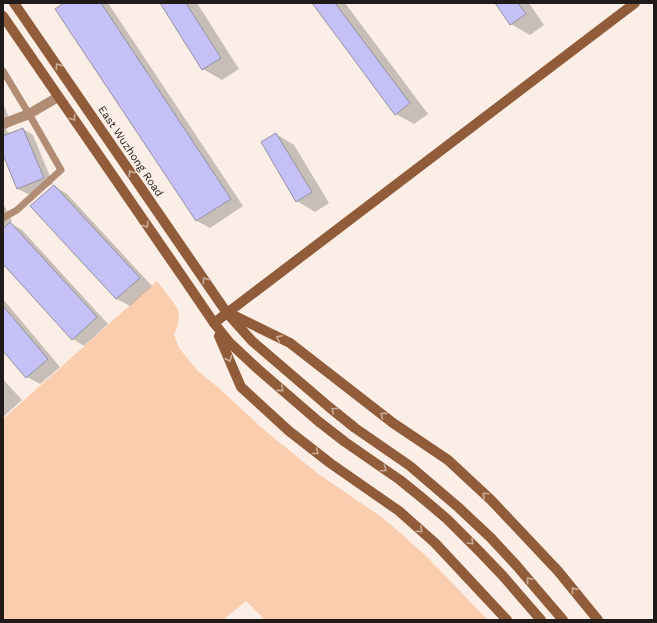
<svg xmlns="http://www.w3.org/2000/svg" width="657" height="623" viewBox="0 0 657 623" font-family="'Work Sans',sans-serif">
<style>
.green{fill:#fbcdaf}
.shadow{fill:#0003}
.building{fill:#c5c0f6;stroke:#94939f}
.lines{fill:none;stroke-linecap:round;stroke-linejoin:round}
.lane{stroke:#b28d75;stroke-width:7}
.street{stroke:#b28d75;stroke-width:10}
.secondary{stroke:#905c39;stroke-width:10}
.oneway{stroke:#cbac98}
.labels{text-anchor:middle;stroke-width:3;stroke-linejoin:round;paint-order:stroke}
.street-label{font-size:11px;fill:#201b18;stroke:#fbeee6}
</style>
<rect width="100%" height="100%" fill="#fbeee6"/>
<path class="green" d="M157 281 173 302 179 312 178 324 174 335 179 348 198 371 220 389 262 428 317 473 380 516 397 530 426 556 488 620H265L246 601 223 620H3V419Z"/>
<g class="shadow">
<path d="M66 3H108L243 206 210 228 197 221 57 9Z"/>
<path d="M161 3H197L239 69 222 80 203 69Z"/>
<path d="M314 3H345L428 114 414 124 396 114Z"/>
<path d="M496 3H529L544 25 530 35 511 24Z"/>
<path d="M3 103 11 123 8 126 6 131 12 134 23 129 33 135 53 184 28 194 18 189 3 153Z"/>
<path d="M276 134 294 145 329 203 315 212 297 201Z"/>
<path d="M54 186 67 194 152 286 130 306 117 299 32 206Z"/>
<path d="M3 203 12 221 10 223 22 230 108 324 84 346 73 339 3 263Z"/>
<path d="M3 299 60 367 40 384 27 377 3 349Z"/>
<path d="M3 379 22 400 3 417Z"/>
</g>
<g class="building">
<path d="M64 3H101L231 199 196 221 55 9Z"/>
<path d="M160 3H186L221 58 202 70Z"/>
<path d="M312 3H335L410 103 395 115Z"/>
<path d="M495 3H518L526 14 510 25Z"/>
<path d="M23 128 44 178 17 189 3 155V136Z"/>
<path d="M276 133 312 192 296 202 261 142Z"/>
<path d="M54 185 140 278 116 299 30 206Z"/>
<path d="M10 222 97 317 72 340 3 264V229Z"/>
<path d="M3 306 48 359 26 378 3 351Z"/>
</g>
<g class="lines">
<path class="lane" d="M3 71 29 114 61 170 17 210 3 218"/>
<path class="street" d="M3 124 29 114 58 97"/>
<g class="secondary">
<path d="M14 3 227 313 252 341 329 407 355 428 410 466 458 507 491 538 516 565 563 620"/>
<path d="M3 16 182 276 214 323 230 343 259 370 318 421 345 442 400 480 421 497 447 519 480 552 503 576 541 620"/>
<path d="M231 314 290 343 393 423 448 460 491 500 558 571 598 620"/>
<path d="M214 323 635 3"/>
<path d="M219 336 241 387 289 431 330 463 399 511 435 543 507 620"/>
</g>
</g>
<defs><path id="oneway-chevron" d="M-2-3.5L2.5 0L-2 3.5" fill="none" stroke-width="1.6" stroke-linecap="round" stroke-linejoin="round"/></defs>
<g class="oneway">
<use href="#oneway-chevron" transform="translate(58 66) rotate(-125)"/>
<use href="#oneway-chevron" transform="translate(73 118) rotate(56)"/>
<use href="#oneway-chevron" transform="translate(131 173) rotate(-124)"/>
<use href="#oneway-chevron" transform="translate(146 225) rotate(56)"/>
<use href="#oneway-chevron" transform="translate(205 280) rotate(-125)"/>
<use href="#oneway-chevron" transform="translate(279 338) rotate(-154)"/>
<use href="#oneway-chevron" transform="translate(229 359) rotate(67)"/>
<use href="#oneway-chevron" transform="translate(281 389) rotate(40)"/>
<use href="#oneway-chevron" transform="translate(334 410) rotate(-141)"/>
<use href="#oneway-chevron" transform="translate(383 415) rotate(-143)"/>
<use href="#oneway-chevron" transform="translate(316 452) rotate(38)"/>
<use href="#oneway-chevron" transform="translate(384 469) rotate(35)"/>
<use href="#oneway-chevron" transform="translate(485 495) rotate(-137)"/>
<use href="#oneway-chevron" transform="translate(420 530) rotate(43)"/>
<use href="#oneway-chevron" transform="translate(471 542) rotate(45)"/>
<use href="#oneway-chevron" transform="translate(529 580) rotate(-131)"/>
<use href="#oneway-chevron" transform="translate(574 590) rotate(-129)"/>
</g>
<g class="labels">
<g class="street-label">
<text transform="translate(131 151) rotate(56)" y="4">East Wuzhong Road</text>
</g>
</g>
<rect width="657" height="623" fill="none" stroke="#201b18" stroke-width="8"/>
</svg>
